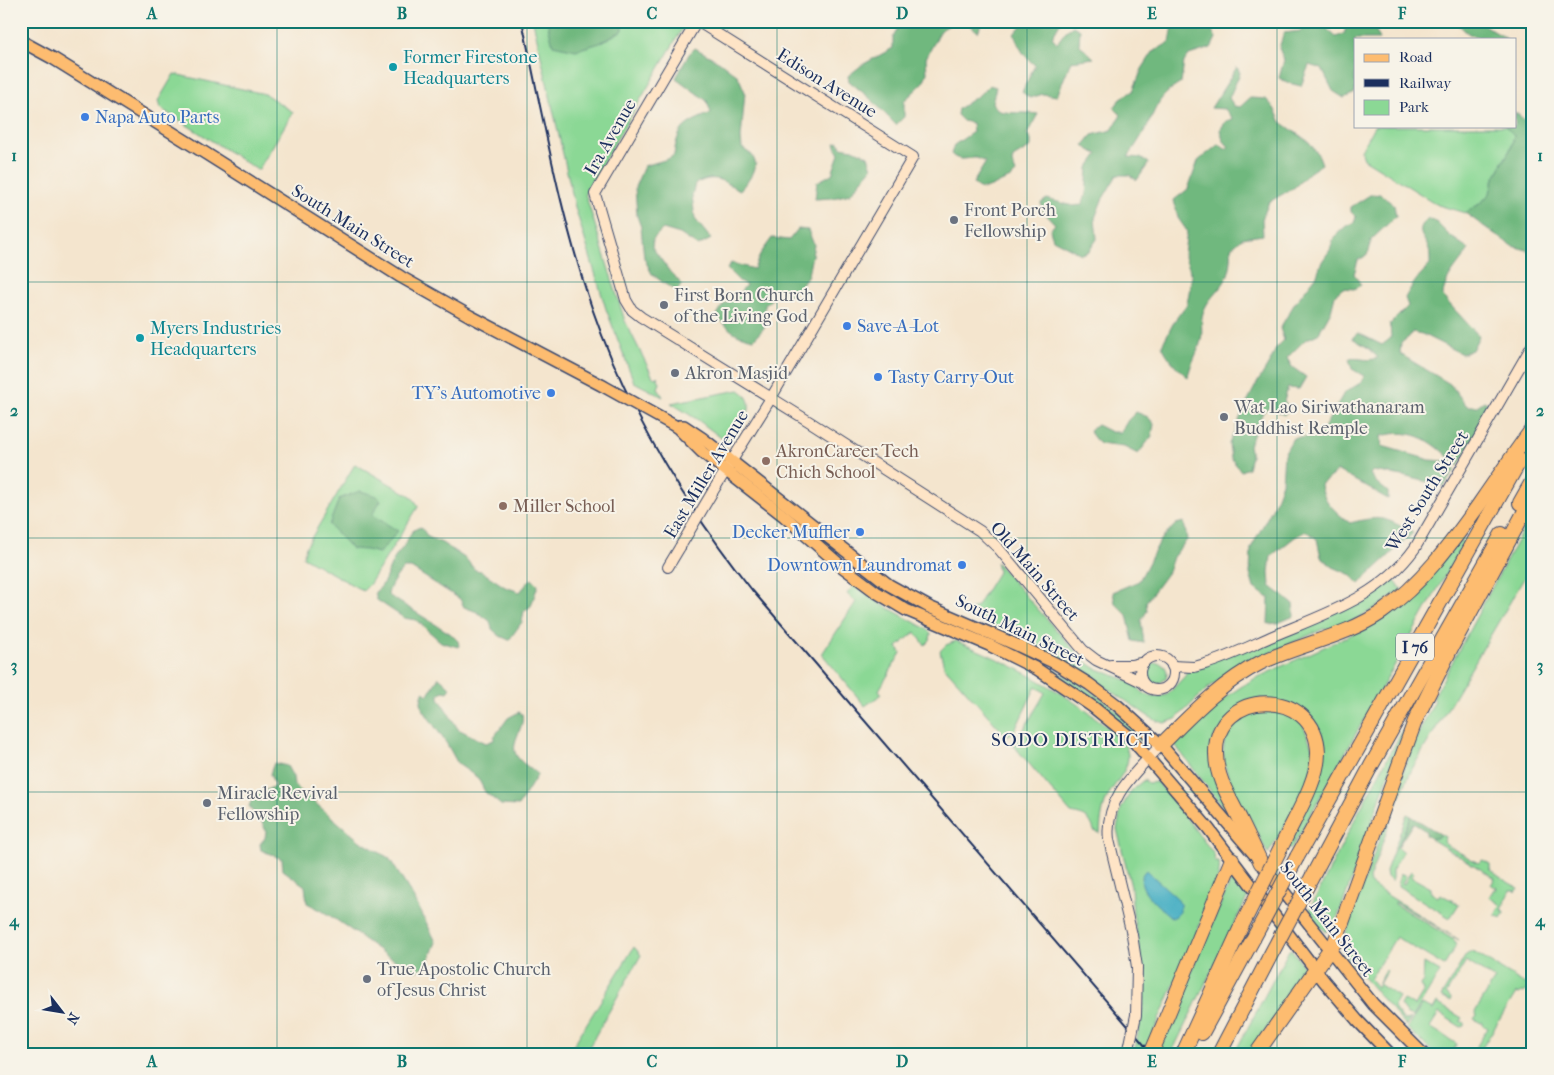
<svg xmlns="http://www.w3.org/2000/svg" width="1554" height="1075" viewBox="0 0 1554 1075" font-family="'IM FELL French Canon',serif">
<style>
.green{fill:#8bd895;stroke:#53847a}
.forest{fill:#70b87e;stroke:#46746e}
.water{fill:#44aec3;stroke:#306e90}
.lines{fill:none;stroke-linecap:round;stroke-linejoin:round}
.secondary-casing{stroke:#3c4a6f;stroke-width:12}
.primary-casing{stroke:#3c4a6f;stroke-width:14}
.highway-casing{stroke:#3c4a6f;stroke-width:16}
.secondary{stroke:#fee4c6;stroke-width:10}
.primary{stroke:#fdbc70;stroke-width:11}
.highway{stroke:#fdbc70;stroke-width:14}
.rail{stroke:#1b2f5e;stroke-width:2}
.secondary-bridge-casing{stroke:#3c4a6f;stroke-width:12;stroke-linecap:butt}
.primary-bridge-casing{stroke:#3c4a6f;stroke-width:14;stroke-linecap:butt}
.highway-bridge-casing{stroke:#3c4a6f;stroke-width:16;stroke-linecap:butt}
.secondary-bridge{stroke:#fee4c6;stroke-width:10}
.primary-bridge{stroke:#fdbc70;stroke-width:11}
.highway-bridge{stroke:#fdbc70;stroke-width:14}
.grid{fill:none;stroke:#0f766e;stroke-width:1;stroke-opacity:0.55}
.culture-dot{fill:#0f9aa8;stroke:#f7f3e8;stroke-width:2}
.shop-dot{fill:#3f7fe0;stroke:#f7f3e8;stroke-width:2}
.worship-dot{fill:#6b7280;stroke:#f7f3e8;stroke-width:2}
.education-dot{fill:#8d6e63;stroke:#f7f3e8;stroke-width:2}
.labels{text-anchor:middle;stroke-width:4;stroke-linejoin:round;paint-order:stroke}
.shield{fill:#f7f3e8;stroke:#5d6a87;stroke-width:1}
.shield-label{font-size:16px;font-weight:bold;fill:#1b2f5e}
.culture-label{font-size:18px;fill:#0d838f;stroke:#f7f3e8;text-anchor:start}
.street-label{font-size:18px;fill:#1b2f5e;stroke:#f7f3e8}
.shop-label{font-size:18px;fill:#366cbe;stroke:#f7f3e8;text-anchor:start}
.worship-label{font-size:18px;fill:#5b616d;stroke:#f7f3e8;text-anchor:start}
.education-label{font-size:18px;fill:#785e54;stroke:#f7f3e8;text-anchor:start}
.neighbourhood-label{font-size:19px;letter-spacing:1px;fill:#1b2f5e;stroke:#f7f3e8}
.neatline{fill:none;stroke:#0f766e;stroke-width:2}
.grid-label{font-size:16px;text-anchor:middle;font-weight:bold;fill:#0f766e}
</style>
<rect width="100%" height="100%" fill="#f7f3e8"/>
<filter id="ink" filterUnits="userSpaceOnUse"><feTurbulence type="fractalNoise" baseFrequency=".02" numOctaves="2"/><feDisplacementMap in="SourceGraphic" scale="10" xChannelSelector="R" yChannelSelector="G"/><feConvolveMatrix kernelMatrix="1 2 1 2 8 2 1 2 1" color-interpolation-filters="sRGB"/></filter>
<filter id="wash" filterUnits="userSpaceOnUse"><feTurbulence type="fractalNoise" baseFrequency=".0096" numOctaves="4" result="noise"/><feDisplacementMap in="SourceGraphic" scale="20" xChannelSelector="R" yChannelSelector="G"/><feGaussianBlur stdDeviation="1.12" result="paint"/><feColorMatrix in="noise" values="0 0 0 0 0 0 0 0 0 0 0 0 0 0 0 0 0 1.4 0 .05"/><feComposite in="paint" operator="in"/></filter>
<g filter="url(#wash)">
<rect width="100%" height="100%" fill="#f4e5ce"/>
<g class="green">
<path d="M533 21H687L585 193 625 321 653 377 655 378 657 376 660 383 658 388 663 397 634 382 606 309 575 207Z"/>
<path d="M174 74 265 94 293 112 259 169H256L160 108 158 101Z"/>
<path d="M1374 126H1505L1514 135 1512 146 1493 181 1491 193 1481 203 1465 213 1438 205 1364 159 1361 150Z"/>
<path d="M739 390C747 395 750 400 749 410L729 444 698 420 671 403Z"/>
<path d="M355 464 411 496 416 502 418 507 369 585 363 591 303 557 306 547Z"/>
<path d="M1533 511V563L1412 769 1398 800 1369 879 1370 884 1376 888 1459 940 1395 902V904L1454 940 1457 944 1444 966 1396 937 1370 979 1377 987 1384 971 1387 970 1379 984 1399 997 1393 1007 1403 1020 1407 1021 1411 1019 1406 1026 1348 960 1347 951 1342 950 1344 938 1414 742 1435 700 1433 698Z"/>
<path d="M1461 540 1464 542 1291 849 1287 846 1318 781 1317 729 1261 698 1214 736 1233 813 1230 816 1175 745C1198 719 1224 696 1254 679L1368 627Z"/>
<path d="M996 562 1082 659 1095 668 1134 683 1143 693 1153 697 1167 695 1185 676 1188 668 1364 600 1394 580 1402 590 1371 611 1340 627 1323 629 1236 668 1208 688 1176 719 1165 723 1157 721 1148 716 1072 664 1021 638 969 615 970 610 977 606 998 572Z"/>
<path d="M854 585 881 604 925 628 931 633 930 640 925 645 915 632 897 647 901 653 879 690 882 694 865 706 822 654 856 602 847 594Z"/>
<path d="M986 637C1042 662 1103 689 1143 737V741H1140L1094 702 1069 684Z"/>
<path d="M956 641C1008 662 1055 686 1100 721 1110 729 1127 740 1128 755 1129 770 1114 784 1108 796 1102 808 1101 820 1100 833L1094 831C1090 817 1085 816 1071 813L1014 746 1045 693 1036 686 1016 728 1012 733 1006 736 944 666 940 651 946 645Z"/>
<circle cx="1157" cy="673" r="10"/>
<path d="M1256 709 1286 711 1302 722 1314 752 1309 780 1295 809 1268 854 1245 809H1242C1224 770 1206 733 1256 709Z"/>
<path d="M1407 722 1341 909 1337 918 1326 932 1324 929 1319 927 1308 913 1357 815Z"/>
<path d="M1144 780 1148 783 1157 782 1170 797 1214 854 1215 862H1219C1221 875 1215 887 1211 899L1144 1054H1134L1144 1002 1143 971 1133 914 1131 887 1117 829 1121 809 1127 798 1134 788Z"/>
<path d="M1407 814 1411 816 1397 847 1403 852 1392 870V882L1387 877 1386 871Z"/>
<path d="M1440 834 1445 837 1443 842 1448 846 1478 863 1483 860 1490 864V869C1498 877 1509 883 1519 888L1516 892 1515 890H1511L1502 909 1504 913 1501 918 1495 915 1501 905 1489 897 1494 889 1496 890 1497 888 1491 885 1495 878 1431 839 1439 837Z"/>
<path d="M1411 871 1414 873 1411 877 1431 888V893L1438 897 1440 894 1459 904 1450 918 1398 886 1400 873 1406 876 1402 883 1404 884Z"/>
<path d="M1234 874 1249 894 1171 1054H1154Z"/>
<path d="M634 947 641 955 585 1054H568Z"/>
<path d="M1291 949 1308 972 1248 1054H1234L1289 950Z"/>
<path d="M1471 952 1475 953 1533 989 1530 992 1526 990 1524 993 1522 992 1519 994 1516 993 1482 1048 1492 1054H1472L1488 1028 1483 1025V1022L1481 1023 1474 1019 1477 1015 1475 1012 1495 979 1466 961 1446 994 1451 998 1450 1001 1441 997 1466 955Z"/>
<path d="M1424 963 1440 972 1413 1017 1407 1015 1400 1005 1403 1000 1415 1006 1424 991 1421 985 1423 982Z"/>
<path d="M1437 1003 1462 1018 1460 1021 1464 1023V1026L1461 1027 1439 1013 1430 1027 1457 1044 1453 1052 1455 1054H1435L1407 1028 1422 1005 1433 1010Z"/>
</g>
<g class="forest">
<path d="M547 21H623V30L600 43 576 50 553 45Z"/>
<path d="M895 21H982L978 32 967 22H954L941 30 926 58 927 73 923 83 904 101V117L896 125 872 100 849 81 848 76 862 65 893 48V38L899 25Z"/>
<path d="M1025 21H1061L1052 37 1057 43 1066 31 1073 26 1080 30 1079 44 1094 58 1071 61 1057 96 1043 94 1030 98 1022 92 1035 65C1024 57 1019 47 1014 34Z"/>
<path d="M1174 21H1203L1211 29 1216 38 1211 48 1189 55 1184 62 1181 83C1156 98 1158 106 1145 130 1140 139 1134 148 1128 157L1142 158 1149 163 1137 180 1129 175H1117L1102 200 1095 218 1097 239 1089 251 1081 254 1053 239 1050 230 1055 224 1043 211 1041 203 1047 199 1073 206 1081 205 1086 195 1088 168 1098 154 1089 150 1084 145 1092 135 1112 130 1121 115 1114 108 1121 98 1133 91 1142 69 1153 52 1170 42Z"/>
<path d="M1303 21H1328L1327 29 1336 37 1344 34 1348 21 1371 22 1380 39H1355V93L1344 98 1333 91 1322 69 1309 65 1301 86 1289 83 1279 78 1284 60 1279 48 1284 33 1301 31Z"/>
<path d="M1457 21H1477L1507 39C1488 39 1468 41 1457 21Z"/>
<path d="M695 48 720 62 738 76 745 92 741 138 742 148 752 155 756 164 750 178 740 190C721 181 716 173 695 184L692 195 695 219 711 239 698 246 680 234 663 229 653 239 652 247 670 272 682 284 677 291 665 284 652 274 644 258 641 227 637 216 635 187 644 166 668 159 674 155C678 125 686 124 711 113L707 101 676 78 689 54Z"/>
<path d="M1237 67 1240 73 1229 98 1234 106 1240 107 1250 98 1266 99 1274 108 1281 122 1309 142 1319 156 1322 164 1310 172 1295 187 1269 202 1262 219 1263 235 1242 238 1231 248C1232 263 1230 276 1220 288 1213 296 1206 303 1203 313 1200 322 1203 332 1201 340 1198 353 1190 364 1188 377 1178 370 1166 356 1162 345L1175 320 1187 304 1192 276 1184 254 1187 231 1178 218 1174 200 1188 189 1198 161 1219 144 1225 149 1229 147 1223 140 1220 130 1226 121 1233 119 1225 109 1211 108Z"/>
<path d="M989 85 996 87 992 103 999 111C1013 114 1025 112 1038 114L1027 134 1031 140V147L1013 158 1012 163 1016 173C1010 180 1007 179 999 183 990 188 981 193 973 183L986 162C983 161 980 159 977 158 967 157 960 163 951 154L954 145 973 132 972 123 963 121 957 115 958 109 979 95Z"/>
<path d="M1515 112 1533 127V257L1527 250 1512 246 1465 213 1481 203 1490 193 1493 181 1512 146 1514 135 1505 126H1515Z"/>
<path d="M839 142 841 147 853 149 868 156 872 168 850 194 833 198 815 199 817 182 832 174 839 154 835 143Z"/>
<path d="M1380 194 1394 205 1396 216 1371 240C1370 252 1368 256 1358 260L1354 274 1361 285 1354 289 1343 288 1335 295 1331 311 1318 334 1305 340 1287 358 1292 367 1306 377 1299 389 1288 388 1284 401 1289 408 1284 415 1270 407 1263 412 1249 445 1251 456 1248 468 1241 471 1231 458 1229 444 1246 404 1256 385 1271 360 1276 348 1284 340 1280 328 1295 303 1317 275 1321 263 1330 250 1334 237 1346 226 1354 223 1356 217 1351 212V207L1370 195Z"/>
<path d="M1428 218 1437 223 1450 236 1469 249C1460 264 1443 279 1443 297L1479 336 1472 350 1462 354 1422 334 1412 332 1409 337 1401 343 1400 354 1450 384 1467 406H1477L1484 401 1492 406 1458 466C1433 442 1417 427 1381 436L1382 446 1430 460 1447 461 1455 470 1444 486 1403 476 1373 471 1370 474 1377 483 1388 492V499L1338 471 1321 484C1322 501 1337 513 1350 523 1382 515 1384 517 1413 533L1359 584 1349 574 1333 567 1321 557 1317 539 1306 531 1295 537 1271 556 1269 572 1270 586 1293 604 1294 616 1278 623 1268 624 1269 598 1254 588 1250 574 1251 548 1273 507 1282 483 1284 454 1293 438 1311 437 1321 433 1344 393 1362 382 1364 376 1352 369 1349 359C1361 357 1365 362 1378 358L1370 349 1352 338 1358 333 1382 345 1391 338 1390 324 1408 306 1405 298C1412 285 1419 275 1430 265 1430 260 1430 254 1429 249 1423 235 1414 232 1428 218Z"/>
<path d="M798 229 808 230 814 245 808 275 798 289 788 295 777 294 765 305 764 328 754 339C734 335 730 331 717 315L723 305 735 298 746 285 739 281 727 269 731 263 754 269 761 253 772 238 789 240Z"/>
<path d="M1136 412 1148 417 1154 424 1152 436 1138 454 1124 447 1099 444 1089 431 1097 425 1111 432H1121L1128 420Z"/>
<path d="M360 491 377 496 381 500 372 515 398 531 379 553 366 550 352 549 329 525 339 499Z"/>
<path d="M1184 522 1187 540 1173 557 1168 572 1146 602 1147 611 1141 621 1144 643 1133 641 1127 615 1115 603 1113 592 1139 581 1160 541 1176 524Z"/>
<path d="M421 527 428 537 442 543 466 559 475 570 481 571 505 587 520 592 529 581 532 579 538 585 531 606 524 611 522 622 509 640 500 636 492 629 490 621 477 612 464 607 460 599 411 568H404C397 575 389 586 388 595L451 634 458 641 459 646 458 647 441 642 416 620 404 618 377 600 375 592C385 586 386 575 391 565 394 558 399 552 404 546 410 537 409 530 421 527Z"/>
<path d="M439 677 451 688 448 692 443 691 439 694V698L458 729 486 743 494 740V737L508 718 519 712 522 714C526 729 506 744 519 759 524 765 532 769 538 774L518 806 501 805 485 792 478 778 458 764 447 744 422 708 421 701 423 692 428 695Z"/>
<path d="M274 763 287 766 293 777 294 785 360 841 389 858 415 900 436 942 427 965 416 971C376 954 346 921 307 903L305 886 283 870 282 859 261 850 260 844 265 838 266 831 259 816 252 811 249 807C252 793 264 792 275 786L270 774Z"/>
<path d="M1411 816 1440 834 1439 837 1431 839 1425 835 1426 831 1413 823 1397 848Z"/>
</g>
<path class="water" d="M1146 870 1177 898 1180 904V912L1176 916 1172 918C1162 909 1129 885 1146 870Z"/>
</g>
<g filter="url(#ink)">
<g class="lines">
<g class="secondary-casing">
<g id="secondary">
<path d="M697 21 595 194 626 300 632 310 641 317 810 422 980 531 999 549 1083 650 1096 660 1142 682"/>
<path d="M697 21 913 157 771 398 713 491"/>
<path d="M668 567 680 547"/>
<circle cx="1157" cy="673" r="17"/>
<path d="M1111 665H1131L1144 662"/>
<path d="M1172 666 1194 667 1205 664C1229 657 1252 645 1275 635 1328 613 1381 596 1415 548L1533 344"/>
<path d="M1137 967 1132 935 1109 840C1104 798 1135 773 1161 745"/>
</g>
</g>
<g class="primary-casing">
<g id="primary">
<path d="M21 41 54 59 205 153 401 277 470 316 603 386"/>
<path d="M675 426H684L702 438 889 585 929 607 1019 646 1055 663 1089 684 1117 705 1161 745 1254 854"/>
<path d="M677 427 702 452 784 516 840 565 876 592 906 610 989 645 1037 669 1093 707 1130 737 1208 828 1324 981 1357 1020 1390 1054"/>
<path d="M1264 867 1373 1004 1423 1054"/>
</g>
</g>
<g class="highway-casing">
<g id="highway">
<path d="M1520 503 1533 480"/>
<path d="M1161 745C1190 716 1222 682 1260 663 1299 644 1345 637 1382 612 1422 584 1450 545 1478 506 1496 480 1514 454 1533 428"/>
<path d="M1297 857 1520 460"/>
<path d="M1261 863C1255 850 1249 837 1243 825 1233 803 1216 780 1216 754 1214 687 1317 686 1318 753 1318 781 1296 815 1284 841"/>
<path d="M1313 875 1371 766 1502 534"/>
<path d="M1167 1016 1232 859"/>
<path d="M1202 1033 1253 939"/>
<path d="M1183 1054 1241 927"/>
<path d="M1219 1054 1269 958"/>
<path d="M1256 1054 1335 942 1415 721 1451 648 1533 496"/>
</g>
</g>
<use href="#secondary" class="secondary"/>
<use href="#primary" class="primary"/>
<use href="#highway" class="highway"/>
<path class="rail" d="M522 21C543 117 560 215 592 308 628 412 684 504 752 590L1152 1054"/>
<g class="secondary-bridge-casing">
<g id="secondary-bridge">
<path d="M680 547 713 491"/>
<path d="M1128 1054 1136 1015 1137 967"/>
</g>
</g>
<g class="primary-bridge-casing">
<path id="primary-bridge" d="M603 386 675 426"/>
</g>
<g class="highway-bridge-casing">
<g id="highway-bridge">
<path d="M1241 927 1284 841"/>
<path d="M1253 939 1297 857"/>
<path d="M1269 958 1313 875"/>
<path d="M1151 1054 1167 1016"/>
</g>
</g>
<use href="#secondary-bridge" class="secondary-bridge"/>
<use href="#primary-bridge" class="primary-bridge"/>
<use href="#highway-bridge" class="highway-bridge"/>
</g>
</g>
<path class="grid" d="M277 21V1054M527 21V1054M777 21V1054M1027 21V1054M1277 21V1054M21 282H1533M21 538H1533M21 792H1533"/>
<g class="culture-dot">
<circle cx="393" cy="67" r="5"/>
<circle cx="140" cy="338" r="5"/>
</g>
<g class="shop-dot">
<circle cx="85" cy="117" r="5"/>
<circle cx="847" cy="326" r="5"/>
<circle cx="878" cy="377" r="5"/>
<circle cx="551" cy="393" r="5"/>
<circle cx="860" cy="532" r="5"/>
<circle cx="962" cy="565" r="5"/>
</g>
<g class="worship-dot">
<circle cx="954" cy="220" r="5"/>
<circle cx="664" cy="305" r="5"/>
<circle cx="675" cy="373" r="5"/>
<circle cx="1224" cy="417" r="5"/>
<circle cx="207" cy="803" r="5"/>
<circle cx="367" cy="979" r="5"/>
</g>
<g class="education-dot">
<circle cx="766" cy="461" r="5"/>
<circle cx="503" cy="506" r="5"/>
</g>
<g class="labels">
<rect class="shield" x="1396" y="633.5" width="38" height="27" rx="4"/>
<g class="shield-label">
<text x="1415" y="653">I 76</text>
</g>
<g class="culture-label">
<text x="403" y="63">Former Firestone<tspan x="403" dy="21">Headquarters</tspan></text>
<text x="150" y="334">Myers Industries<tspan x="150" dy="21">Headquarters</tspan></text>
</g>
<g class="street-label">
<text transform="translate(827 83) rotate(32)" y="6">Edison Avenue</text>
<text transform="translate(610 137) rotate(-60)" y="6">Ira Avenue</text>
<text transform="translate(353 226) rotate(32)" y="6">South Main Street</text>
<text transform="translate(706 474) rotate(-59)" y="6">East Miller Avenue</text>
<text transform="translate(1427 491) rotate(-58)" y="6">West South Street</text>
<text transform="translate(1035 571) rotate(49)" y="6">Old Main Street</text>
<text transform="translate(1020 630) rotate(26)" y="6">South Main Street</text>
<text transform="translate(1327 919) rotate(52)" y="6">South Main Street</text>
</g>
<g class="shop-label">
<text x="95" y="123">Napa Auto Parts</text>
<text x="857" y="332">Save-A-Lot</text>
<text x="888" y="383">Tasty Carry-Out</text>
<text x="541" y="399" text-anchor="end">TY's Automotive</text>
<text x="850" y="538" text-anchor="end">Decker Muffler</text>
<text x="952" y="571" text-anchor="end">Downtown Laundromat</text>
</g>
<g class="worship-label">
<text x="964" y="216">Front Porch<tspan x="964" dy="21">Fellowship</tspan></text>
<text x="674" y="301">First Born Church<tspan x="674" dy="21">of the Living God</tspan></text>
<text x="685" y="379">Akron Masjid</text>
<text x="1234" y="413">Wat Lao Siriwathanaram<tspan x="1234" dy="21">Buddhist Remple</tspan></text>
<text x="217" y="799">Miracle Revival<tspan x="217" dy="21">Fellowship</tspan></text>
<text x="377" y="975">True Apostolic Church<tspan x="377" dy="21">of Jesus Christ</tspan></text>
</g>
<g class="education-label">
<text x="776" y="457">AkronCareer Tech<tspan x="776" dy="21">Chich School</tspan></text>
<text x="513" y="512">Miller School</text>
</g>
<g class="neighbourhood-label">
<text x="1072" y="746">SODO DISTRICT</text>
</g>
</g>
<rect width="1554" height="1075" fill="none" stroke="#f7f3e8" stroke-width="55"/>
<rect x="1354" y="38" width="162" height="90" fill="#f7f3e8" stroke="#9fa5b1"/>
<rect x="1364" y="54" width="25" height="8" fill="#fdbc70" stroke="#9fa5b1"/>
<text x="1399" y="62" font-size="15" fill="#1b2f5e">Road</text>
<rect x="1364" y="79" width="25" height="8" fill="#1b2f5e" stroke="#9fa5b1"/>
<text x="1399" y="88" font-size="15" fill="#1b2f5e">Railway</text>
<rect x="1364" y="100" width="25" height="15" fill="#8bd895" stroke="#9fa5b1"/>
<text x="1399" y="112" font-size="15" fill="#1b2f5e">Park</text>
<g transform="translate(62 1012) rotate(121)" stroke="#f7f3e8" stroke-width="4" paint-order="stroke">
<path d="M0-4L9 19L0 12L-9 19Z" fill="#1b2f5e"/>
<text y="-8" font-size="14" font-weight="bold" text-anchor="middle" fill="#1b2f5e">N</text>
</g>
<rect x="28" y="28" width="1498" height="1020" class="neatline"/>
<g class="grid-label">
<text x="152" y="19">A</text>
<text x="402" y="19">B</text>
<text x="652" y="19">C</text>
<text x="902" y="19">D</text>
<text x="1152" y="19">E</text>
<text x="1402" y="19">F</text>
<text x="14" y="161">1</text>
<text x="1540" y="161">1</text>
<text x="14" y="416">2</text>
<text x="1540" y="416">2</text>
<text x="14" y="671">3</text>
<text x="1540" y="671">3</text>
<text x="14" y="926">4</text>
<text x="1540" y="926">4</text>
<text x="152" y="1067">A</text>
<text x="402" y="1067">B</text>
<text x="652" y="1067">C</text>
<text x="902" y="1067">D</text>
<text x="1152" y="1067">E</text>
<text x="1402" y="1067">F</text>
</g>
</svg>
